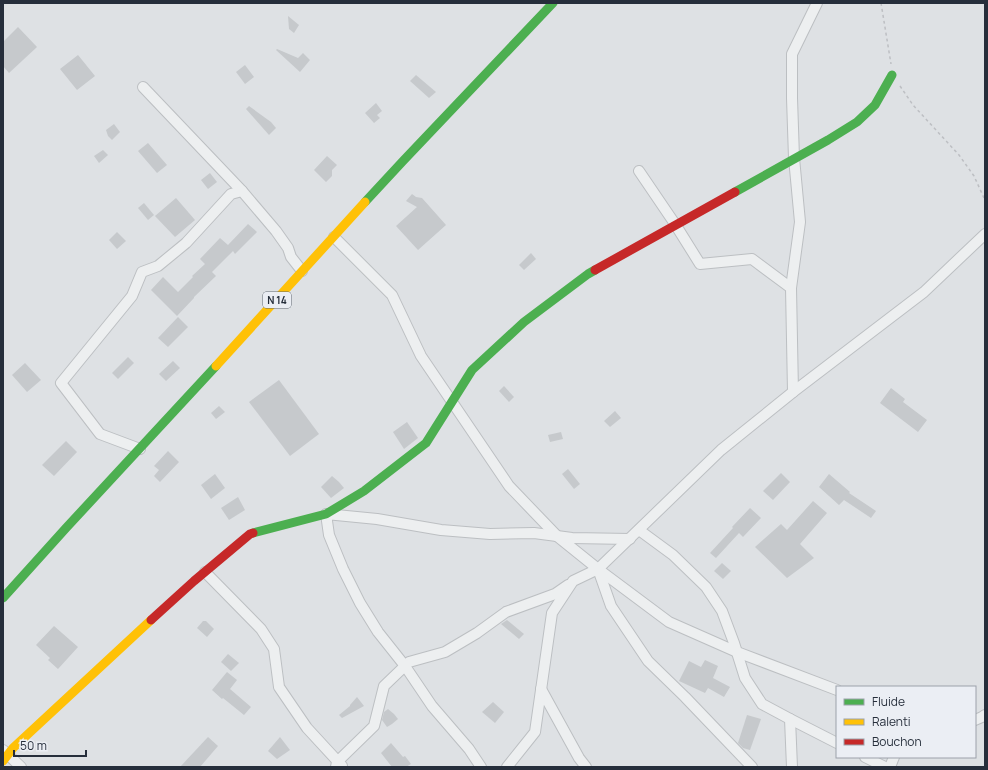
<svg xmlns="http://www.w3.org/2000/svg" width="988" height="770" viewBox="0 0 988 770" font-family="Manrope,sans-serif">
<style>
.building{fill:#c6c9cc}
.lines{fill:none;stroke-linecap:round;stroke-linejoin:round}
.street-casing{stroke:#bcbfc2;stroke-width:12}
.path{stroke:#bdbfc3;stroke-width:1.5;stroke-dasharray:3 3;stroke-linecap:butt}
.street{stroke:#edeff0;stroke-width:10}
.fast{stroke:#4caf50;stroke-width:9}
.slow{stroke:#ffc107;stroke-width:9}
.jam{stroke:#c62828;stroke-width:9}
.labels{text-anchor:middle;stroke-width:3;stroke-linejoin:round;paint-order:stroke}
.shield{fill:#ebeef4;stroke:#616872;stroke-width:1}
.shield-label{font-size:10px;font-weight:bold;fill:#262e3b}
</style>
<rect width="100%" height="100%" fill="#dee1e4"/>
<g class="building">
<path d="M288 16 299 25 294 33 289 29Z"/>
<path d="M18 27 37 47 9 73 3 66V42Z"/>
<path d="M277 49 298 58 303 53 310 60 300 72 276 50Z"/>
<path d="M78 55 95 76 77 90 60 69Z"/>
<path d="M245 65 254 77 245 84 236 72Z"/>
<path d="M416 75 436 92 429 98 410 81Z"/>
<path d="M376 103 382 111 377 115 380 118 374 123 365 113Z"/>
<path d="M249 106 271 122 276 128 269 135 246 109Z"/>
<path d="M114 124 120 132 112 140 108 136 106 130Z"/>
<path d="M148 143 167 165 157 173 138 151Z"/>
<path d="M103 150 108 155 99 163 94 156Z"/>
<path d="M327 156 337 165 332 170V176L326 182 314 170Z"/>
<path d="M210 173 217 182 208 189 201 180Z"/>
<path d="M412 194 416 197 422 198 446 225 418 250 396 226 417 207 406 201Z"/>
<path d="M176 198 195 220 175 237 155 216Z"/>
<path d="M144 203 154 215 148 220 138 208Z"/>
<path d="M248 224 257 232 235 254 233 251 212 272 216 276 194 297V298L177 316 151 290 163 277 178 292 193 277 192 276 205 264 200 259 220 238 228 245Z"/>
<path d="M117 232 126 241 117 249 109 240Z"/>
<path d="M531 253 536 259 524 270 519 265Z"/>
<path d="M178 317 188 327 168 347 158 338Z"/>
<path d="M128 357 134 363 118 379 112 373Z"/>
<path d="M173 361 180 368 166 381 159 374Z"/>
<path d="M25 363 41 380 27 392 12 375Z"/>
<path d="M279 380 319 434 290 456 249 402Z"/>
<path d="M504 386 514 397 509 402 499 391Z"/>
<path d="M891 388 905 399 903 402 927 420 918 432 880 403Z"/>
<path d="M219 406 225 412 216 419 211 413Z"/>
<path d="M615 411 621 418 610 427 604 421Z"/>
<path d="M407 422 418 438 404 449 393 432Z"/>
<path d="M561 432 563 439 550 442 548 435Z"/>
<path d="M66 441 77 452 54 476 42 465Z"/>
<path d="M168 451 179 462 160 482 154 476 159 470 154 466Z"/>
<path d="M568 469 580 484 574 489 562 474Z"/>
<path d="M781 473 790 482 773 500 763 491Z"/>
<path d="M215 474 225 488 211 499 201 485Z"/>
<path d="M829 474 850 492 849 493 876 511 871 518 844 500 839 505 819 487Z"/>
<path d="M332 476 339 482 344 488 331 498 321 487Z"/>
<path d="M238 497 245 510 229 520 221 508Z"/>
<path d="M813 501 827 513 800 544 814 558 787 578 755 547 781 524 787 530Z"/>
<path d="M750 508 761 518 743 537 739 533 716 558 710 553 733 528 732 527Z"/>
<path d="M722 563 731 571 723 579 714 571Z"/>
<path d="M507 620 524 634 519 639 501 624Z"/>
<path d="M203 621H206L214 629 207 637 197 628Z"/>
<path d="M54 626 78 647 58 669 48 660 50 658 36 645Z"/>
<path d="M228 654 239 663 231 671 221 662Z"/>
<path d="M705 660 718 666 713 678 730 687 724 697 708 688 705 693 679 681 689 661 701 667Z"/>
<path d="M227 672 237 680 230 689 251 707 244 715 223 698 222 699 212 690Z"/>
<path d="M357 697 364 706 342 718 339 715 350 706V705Z"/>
<path d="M493 702 504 712 495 723 482 712Z"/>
<path d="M388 709 394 714 398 719 392 724 387 727 382 720 384 712Z"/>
<path d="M747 715 761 719 750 750 743 748 738 743Z"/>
<path d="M208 737 218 746 200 767H180Z"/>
<path d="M280 737 290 750 277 759 268 751Z"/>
<path d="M391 743 403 757 405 756 411 764 406 767H392L381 753Z"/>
</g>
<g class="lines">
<g class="street-casing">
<g id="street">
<path d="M143 87 242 191"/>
<path d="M639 171 675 224 700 264 752 259 791 288"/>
<path d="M334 237 392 295 421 356 509 486 557 536 598 569 669 622 737 652 837 690"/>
<path d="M793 392 791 288 800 222 794 158 792 98V54L817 3"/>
<path d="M140 449 100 434 61 383 132 296 142 272 158 266 186 243 231 194 242 191 276 231 288 248 291 257 302 271"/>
<path d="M639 530 673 555 706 587 722 611 734 643 745 678 762 704 790 719 792 767"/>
<path d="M598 569 611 606 648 661 685 697 752 767"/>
<path d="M205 572 261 629 274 649 279 687 307 728 342 766"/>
<path d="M541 689 579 758 586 767"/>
<path d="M790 719 837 743"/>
<path d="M975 720 982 717 985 715"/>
<path d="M3 750 21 767"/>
<path d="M865 757 885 767"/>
<path d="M336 767 337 762 374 726 384 686 409 662 445 652 477 633 506 612 555 594 568 585"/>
<path d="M481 767 469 749 432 706 405 666 378 632 360 603 343 569 329 535 326 514 377 519 441 530 490 534 534 533 572 538 630 539"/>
<path d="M507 767 535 732 552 613 573 581 598 569 721 450 793 392 924 292 985 234"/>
<path d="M890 767 894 757"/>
</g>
</g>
<g class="path">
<path d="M881 3 891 64"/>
<path d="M900 86 913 105 959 155 974 176 984 198 985 201"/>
</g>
<use href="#street" class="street"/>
<g class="fast">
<path d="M735 192 828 140 857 122 875 105 892 75"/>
<path d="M365 202 403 161 553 3"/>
<path d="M253 533 326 514 364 491 426 443 472 370 524 322 588 274 595 270"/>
<path d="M3 598 66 528 216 366"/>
</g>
<g class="slow">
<path d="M216 366 365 202"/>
<path d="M3 761 13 748 151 620"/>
</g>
<g class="jam">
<path d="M595 270 735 192"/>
<path d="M151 620 194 581 250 534 253 533"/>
</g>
</g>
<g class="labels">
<rect class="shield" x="263" y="292" width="28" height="16" rx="3"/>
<g class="shield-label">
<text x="277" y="304">N 14</text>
</g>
</g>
<rect width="988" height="770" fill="none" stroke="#262e3b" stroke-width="8"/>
<rect x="836" y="686" width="140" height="72" fill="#ebeef4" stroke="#9ca1aa"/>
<rect x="844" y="699" width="20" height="6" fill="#4caf50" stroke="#9ca1aa"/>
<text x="872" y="706" font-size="12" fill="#262e3b">Fluide</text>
<rect x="844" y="719" width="20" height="6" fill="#ffc107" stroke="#9ca1aa"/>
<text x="872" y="726" font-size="12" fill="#262e3b">Ralenti</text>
<rect x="844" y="739" width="20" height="6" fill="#c62828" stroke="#9ca1aa"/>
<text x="872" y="746" font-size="12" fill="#262e3b">Bouchon</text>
<path d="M14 750v6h72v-6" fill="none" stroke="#262e3b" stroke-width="2"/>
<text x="20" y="750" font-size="12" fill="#262e3b" stroke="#ebeef4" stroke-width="3" paint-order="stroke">50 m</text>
</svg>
